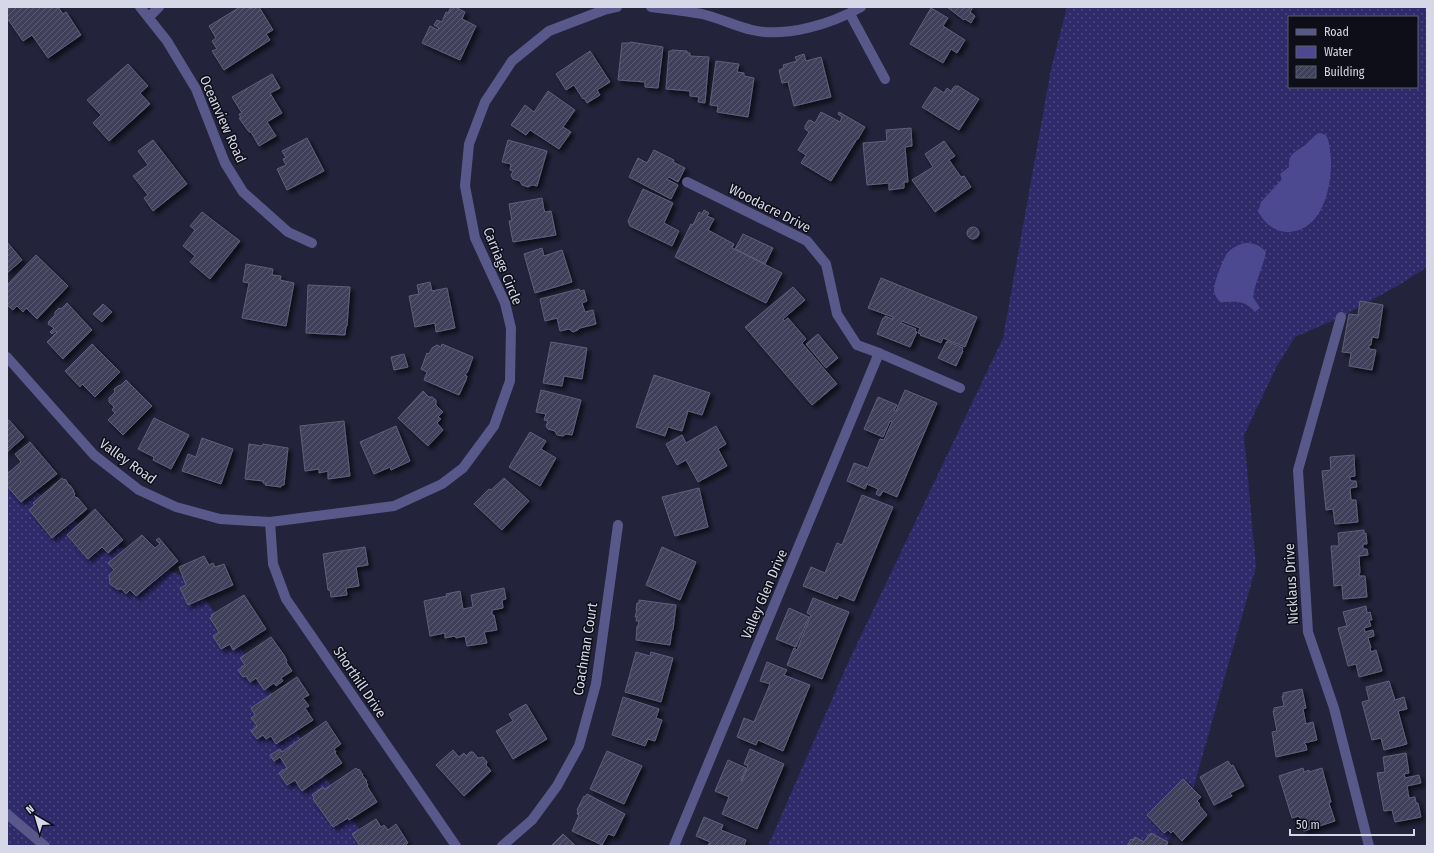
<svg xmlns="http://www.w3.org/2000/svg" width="1434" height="853" viewBox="0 0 1434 853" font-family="'Fira Sans Condensed',sans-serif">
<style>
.grass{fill:url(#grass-dots);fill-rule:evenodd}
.water{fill:#4c4991}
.building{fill:url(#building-hatch);stroke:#5f607c;filter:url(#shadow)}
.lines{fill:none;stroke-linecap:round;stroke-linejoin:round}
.minor{stroke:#58588a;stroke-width:10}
.labels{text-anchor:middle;stroke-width:3;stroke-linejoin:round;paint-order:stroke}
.street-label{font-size:14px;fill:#d6d7e7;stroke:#0d0e18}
</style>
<defs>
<pattern id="grass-dots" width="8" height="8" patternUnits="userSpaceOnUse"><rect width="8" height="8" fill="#2f2a6a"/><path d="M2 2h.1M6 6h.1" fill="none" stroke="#4c487f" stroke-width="1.8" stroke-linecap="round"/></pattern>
<pattern id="building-hatch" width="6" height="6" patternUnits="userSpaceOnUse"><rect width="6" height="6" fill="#3f405a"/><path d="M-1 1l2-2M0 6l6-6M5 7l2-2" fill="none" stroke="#5a5b72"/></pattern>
<filter id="shadow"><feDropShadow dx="3.5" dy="3.5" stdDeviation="2" flood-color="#0009"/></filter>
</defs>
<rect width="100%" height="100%" fill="#23233b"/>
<g class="grass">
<path d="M1067 7H1427V267L1399 285 1341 317 1295 337 1277 366 1244 435 1256 567 1193 789 1166 846H768L847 665 1003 338 1051 69ZM1289 17H1417V87H1289Z"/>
<path d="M7 469 91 533 192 581 272 693 370 846H7Z"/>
</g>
<g class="water">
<path d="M1319 133C1322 133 1325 134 1327 137 1330 143 1330 152 1331 158 1332 186 1323 230 1289 232 1275 233 1265 223 1258 212L1261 202 1282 179 1280 174 1289 167C1288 153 1296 152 1305 145 1310 141 1313 136 1319 133Z"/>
<path d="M1245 243C1254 243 1260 245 1266 252 1263 268 1255 282 1253 297L1260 308 1255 312C1244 299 1236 302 1220 302 1217 299 1215 295 1214 291 1214 282 1222 262 1226 255 1230 248 1238 245 1245 243Z"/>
</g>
<g class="building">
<path d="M7 7H58L63 14 66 12 81 35 48 58 32 35 23 41 7 18Z"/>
<path d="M240 7H249L250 9 254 7H259L273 30 266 34 270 40 224 70 212 51 217 49 212 41 216 38 209 26Z"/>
<path d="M451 7H455L465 12 462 19 476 26 460 60 422 43 430 26 438 30 439 28 434 25 437 20 442 22 446 12 448 13Z"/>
<path d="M947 7H973L970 12 975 16 971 23 965 19 964 20Z"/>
<path d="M931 8 948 18 943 26 965 40 957 53 951 49 943 63 910 44Z"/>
<path d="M630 42 663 47 658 88 645 87V82L618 80 622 43H630Z"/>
<path d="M672 50 687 51V53H690V56L709 57 705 103 698 102 699 97 690 96V91L666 89 669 51H672Z"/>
<path d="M590 51 610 82 597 90 600 95 587 103 584 98 583 99 574 85 566 90 556 74Z"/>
<path d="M804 54 806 61 821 57 831 97 794 106 788 82 782 83 779 70 784 68 783 65 797 61 795 57Z"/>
<path d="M716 61 739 64 737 72 744 73V76L754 78 748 117 717 112 718 106 710 105Z"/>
<path d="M128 64 148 86 140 93 150 104 109 141 93 123 101 115 87 100Z"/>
<path d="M272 74 280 88 270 93 282 113 267 122 276 136 259 146 251 132H249L239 118H241L239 114 242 113 232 97Z"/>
<path d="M955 86H958L979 99 959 130 922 107 935 87 944 93 947 88 952 92V89Z"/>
<path d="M548 91 575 110 563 127 571 132 559 149 530 130 526 135 511 125 525 105 534 112Z"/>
<path d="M821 112 840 122 842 117 838 114 839 112 865 127 858 139H857L831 181 801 163 806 155 798 150 809 132 805 129V126L808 121 810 120 815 123Z"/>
<path d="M911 128 912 146 905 147 908 182H904V188L889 190V183L867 185 863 143 887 141 886 130Z"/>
<path d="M307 138 324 171 287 190 277 169 286 165 283 159 286 158 282 151Z"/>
<path d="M153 140 187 184 153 211 144 198 148 195 133 176 148 165 138 151Z"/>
<path d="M508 140 547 151 537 186 532 185 528 187 522 185 520 181 513 179 511 175 513 171 510 170 511 164 502 162Z"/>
<path d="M944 141 955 156 949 160 961 177 964 176 971 187 935 212 912 180 933 167 925 154Z"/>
<path d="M654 150 674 160 673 162 685 168 678 182 669 177 667 179 678 185 671 199 629 177 638 158 647 163Z"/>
<path d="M643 189 673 203 664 223 679 231 672 246 630 226 628 221Z"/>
<path d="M542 198 544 210 546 212 551 211 556 235 513 242 509 221H512L509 204Z"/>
<path d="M704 210 709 213 707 216 714 219 708 230 734 244 732 248 782 273 766 303 675 257 691 224 693 225 699 212 702 214Z"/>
<path d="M202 212 240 241 210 279 190 262 195 256 183 246 195 230 190 226Z"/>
<circle cx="973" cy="233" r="6"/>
<path d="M743 234 773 248 765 264 735 249Z"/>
<path d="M7 242 22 260 7 273Z"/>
<path d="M542 248 544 256 562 250 572 282 535 293 524 254Z"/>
<path d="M36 255 68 286 37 319 26 308 23 312 17 306 13 310 7 305V285Z"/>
<path d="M246 264 273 269 272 275 281 276 280 280 294 283 286 326 242 318 249 283 243 282Z"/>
<path d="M881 278 977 317 965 347 943 338 941 343 939 342 920 335 921 334 918 333 920 328 902 321 901 323 916 329 915 331 917 332 910 347 877 334 883 318H885V316L892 319 893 317 868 308Z"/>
<path d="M430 282 432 291 447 288 455 328 436 332 435 323 415 327 409 296 419 294 417 285Z"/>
<path d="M308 285 350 287 347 326H346L345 335 306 333Z"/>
<path d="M793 287 805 300 783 319 784 321 788 318 806 339 802 343 837 384 812 405 745 327Z"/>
<path d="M579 289 580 291 584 290 587 301 582 303 585 312 593 310 596 324 580 328 578 330 573 332 569 329 560 331 557 318 545 321 540 299Z"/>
<path d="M1360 301 1383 305 1378 338 1372 337 1371 345H1369V349L1376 350 1372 370 1349 366 1351 353 1342 352 1349 314 1358 315Z"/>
<path d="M67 303 92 330 63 359 47 342 57 332 56 331 52 334 50 332 54 328 48 324 49 321 55 315V312L59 308 61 309Z"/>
<path d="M103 304 112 312 102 322 93 314Z"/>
<path d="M818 334 838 358 826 368 806 344Z"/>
<path d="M947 341 963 348 962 350 963 351 956 366 938 358Z"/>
<path d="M551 342 587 348 582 379 564 376 562 386 543 383Z"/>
<path d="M92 344 120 372 95 397 82 384 80 387 65 371Z"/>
<path d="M442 344 473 357 468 371 465 375 467 376 466 380 459 395 424 380 427 372 421 369 427 353 429 354 432 348 437 345 441 347Z"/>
<path d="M404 354 408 367 394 370 391 357Z"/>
<path d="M654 375 710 393 702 415 688 411 682 431 668 427 665 436 636 427Z"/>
<path d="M126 380 152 406 123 435 108 420 115 413 112 410 114 407 109 402V398L115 392 114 389 118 386 121 385Z"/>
<path d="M541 390 581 400 572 435 566 434 563 436 557 435 555 431 548 429 546 426 548 421 544 420 546 414 536 412Z"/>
<path d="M905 390 937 403 897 497 883 491 880 496 876 494 878 489 867 484 865 489 847 481 854 463 868 468 880 439 884 440 892 422 890 421 883 437 864 429 878 397 897 405 894 410 896 411Z"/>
<path d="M423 391 429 397H432L436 400V405L443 412 438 417 441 419 437 423 443 430 428 446 398 418Z"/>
<path d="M154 418 189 435 171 469 153 460 154 457 138 449Z"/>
<path d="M9 420 24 437 7 452V421Z"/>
<path d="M344 421 350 476 328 479V471L319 473V469L305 471 300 426Z"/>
<path d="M396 426 410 461 391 470 390 467 374 474 360 442Z"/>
<path d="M716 426 726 444 718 449 727 466 698 482 686 460 677 465 666 444 682 435 686 443Z"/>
<path d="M530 432 546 441 541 449 556 458 540 486 509 467Z"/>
<path d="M202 438 233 449 221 484 182 471 188 454 196 457Z"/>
<path d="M30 442 57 474 21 502 7 486V474L21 462 15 454Z"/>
<path d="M249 444 262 446 263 444 288 448 284 485H281V487L265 485 266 483H263V481L245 479Z"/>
<path d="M1354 455 1355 476 1349 477 1351 481H1356L1357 487 1350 488 1351 500H1356L1358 522 1335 524 1333 509 1326 510 1322 471 1331 470 1330 457Z"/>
<path d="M62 478 64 480 65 479 69 485 68 486 70 485 74 491H73L75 494 74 495 76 498 77 497 87 509 52 538 29 510 35 505 33 503Z"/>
<path d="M504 478 529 501 502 530 474 504 489 489 491 490Z"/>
<path d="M699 488 708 527 675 536 662 497Z"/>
<path d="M862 495 893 507 854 601 839 595 837 599 803 586 811 567 825 573 837 543 842 545Z"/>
<path d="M95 509 123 540 108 553 102 547 88 559 67 535Z"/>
<path d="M1364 530V534L1366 533 1367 544H1363V549H1367L1368 555 1359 556 1360 573H1359V576H1365L1367 597 1343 599 1342 585 1334 586 1331 546H1339L1338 533Z"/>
<path d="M142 535 155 548 160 544 156 540 159 538 178 561 136 596 130 590 126 594 122 589H117L110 584 109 575 114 570 108 563Z"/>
<path d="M365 547 368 565 356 567 359 586 346 588 347 595 331 597 330 590H328L323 554Z"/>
<path d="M662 547 696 562 680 600 646 585Z"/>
<path d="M204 556 209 565 213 563 215 567 224 564 233 585 188 605 180 588 186 585 179 567Z"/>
<path d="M504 588 506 599 502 600 503 608 492 610V615H494L497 630 484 632 487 643 467 646 465 636 456 638 455 636 445 638V633L430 636 424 601 447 596 446 594 460 591 463 609 473 607 471 595Z"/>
<path d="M244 595 266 629 233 650 230 644 221 649 213 636 219 632 210 618 212 617 211 615Z"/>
<path d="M813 598 849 612 822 679 787 665 794 648 797 650 811 615 807 613Z"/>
<path d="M639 600 676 605 673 630H672L670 645 636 640 637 626H638L639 621H636L637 617H635L637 610H636L637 603H639Z"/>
<path d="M1366 606 1367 613 1370 612 1372 620H1369L1371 626 1364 628 1365 632 1373 630 1374 636 1368 638 1371 648H1370L1371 652 1376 650 1382 671 1359 677 1356 664 1348 666 1338 628 1347 626 1343 612Z"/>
<path d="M789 608 809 617 796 647 776 639Z"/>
<path d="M271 637 284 655 287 661 286 662 292 671 281 678 283 681 276 686 274 683 264 690 256 678 250 682 246 676 243 677 238 670 245 665 240 658Z"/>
<path d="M636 652 650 656 651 652 673 658 661 702 625 692Z"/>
<path d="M767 662 787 670 784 675 810 685 783 751 758 740 756 745 737 737 744 718 754 722 770 684 760 681Z"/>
<path d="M297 677 309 695 303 698 309 706 305 708 313 720 276 744 271 736 266 739 263 735 257 739 251 731 257 726 251 718 255 715 251 708Z"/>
<path d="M1389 681 1395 700 1404 697 1407 709 1398 711 1407 744 1384 750 1381 738 1372 740 1362 702 1369 700 1366 687Z"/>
<path d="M1302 689 1306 708 1303 709 1306 724 1313 722 1317 740 1304 743 1306 745 1307 750 1276 757 1272 732 1277 731 1273 711H1274V708L1284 706 1282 696H1283V693Z"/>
<path d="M623 697 659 709 656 718 662 720 655 741 648 739 645 746 612 735Z"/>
<path d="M526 704 547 739 513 759 496 731 513 721 509 714Z"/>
<path d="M326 721 341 744 334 749 336 752 335 753 342 763 302 791 295 780 287 785 279 773 287 768 280 757 274 761 270 755 280 749 282 752Z"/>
<path d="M750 749 784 764 757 829 722 814 729 797 715 791 728 760 746 768 741 781H742L748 766 744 764Z"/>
<path d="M453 750 459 757 464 753 466 756 470 752H473L478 758 483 757 487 762 486 765 491 771 464 796 436 765Z"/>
<path d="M607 751 642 766 624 804 590 789Z"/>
<path d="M1406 753 1409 773 1404 774 1405 778 1419 775 1421 783 1407 786 1409 798 1415 797 1416 803H1418L1421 817 1395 822 1392 810 1384 811 1377 773 1385 772 1383 757Z"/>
<path d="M1228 761 1231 766 1233 765 1244 786 1230 793 1232 796 1214 805 1200 777Z"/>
<path d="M356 768 358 770 359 769 363 775 362 776H363L367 781 366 782 368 785 367 786 377 802 349 820 348 818 333 827 313 799 314 798 312 795 323 787 325 790V789Z"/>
<path d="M1303 768 1304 772 1309 770V772L1322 768 1331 802 1329 803 1335 821 1304 831 1299 816 1292 818 1279 776Z"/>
<path d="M1183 779 1201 797 1197 801 1200 804 1199 805 1207 815 1182 841 1173 831 1171 833 1168 830 1164 833 1147 815Z"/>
<path d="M587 794 625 814 614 836 608 834 602 845 572 831 579 815 577 814 578 811 577 810 584 796 585 797Z"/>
<path d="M704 817 723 825 721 830 746 840 744 846H708L710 842 696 836Z"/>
<path d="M376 819 381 827 384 825 388 830 396 824 408 843 404 846H360L352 834Z"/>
<path d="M1151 833 1168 842 1166 846H1127L1131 839 1133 840 1135 837 1144 842 1149 834 1150 835Z"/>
<path d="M563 834 576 846H551Z"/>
</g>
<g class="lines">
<g class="minor">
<path d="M140 7 167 41 196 89 225 163 243 192 288 232 312 243"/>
<path d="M651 7C668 9 685 11 702 14 719 18 735 26 752 30 785 38 832 24 861 7"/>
<path d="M850 14 885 79"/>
<path d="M149 17 159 7"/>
<path d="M687 182 807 241 826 264 837 314 857 345 879 353 960 388"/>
<path d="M1341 317 1298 470 1308 632 1334 708 1369 846"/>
<path d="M7 357 94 455 139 490 176 507 220 519 270 522 394 506 442 484 463 468 494 426 510 381 511 328 505 303 475 238 465 186 469 144 485 102 512 61 549 31 604 10 617 7"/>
<path d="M270 522 273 564 286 599 456 846"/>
<path d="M7 814 45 846"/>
<path d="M502 846 532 820 557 786 579 746 596 684 618 525"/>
<path d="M674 846 879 353"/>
</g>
</g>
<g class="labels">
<g class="street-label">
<text transform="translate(223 119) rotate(66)" y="5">Oceanview Road</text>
<text transform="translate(770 208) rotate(27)" y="5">Woodacre Drive</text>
<text transform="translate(503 266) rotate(68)" y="5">Carriage Circle</text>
<text transform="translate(128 461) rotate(36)" y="5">Valley Road</text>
<text transform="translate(1291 584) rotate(-93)" y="5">Nicklaus Drive</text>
<text transform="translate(764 594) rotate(-67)" y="5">Valley Glen Drive</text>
<text transform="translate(585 649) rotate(-81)" y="5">Coachman Court</text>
<text transform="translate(360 682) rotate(56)" y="5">Shorthill Drive</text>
</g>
</g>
<rect width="1434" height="853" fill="none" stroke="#d6d7e7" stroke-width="16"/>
<rect x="1288" y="16" width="130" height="72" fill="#0d0e18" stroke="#5d5e6b"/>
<rect x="1296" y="29" width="20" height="6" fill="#58588a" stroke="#5d5e6b"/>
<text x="1324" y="36" font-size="12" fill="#d6d7e7">Road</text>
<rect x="1296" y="46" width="20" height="12" fill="#4c4991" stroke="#5d5e6b"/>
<text x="1324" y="56" font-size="12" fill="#d6d7e7">Water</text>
<rect x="1296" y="66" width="20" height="12" fill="url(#building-hatch)" stroke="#5d5e6b"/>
<text x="1324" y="76" font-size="12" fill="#d6d7e7">Building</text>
<g transform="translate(36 817) rotate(322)" stroke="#0d0e18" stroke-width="3" paint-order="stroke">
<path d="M0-3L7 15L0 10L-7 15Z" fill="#d6d7e7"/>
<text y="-6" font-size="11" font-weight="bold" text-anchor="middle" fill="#d6d7e7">N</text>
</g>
<path d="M1290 829v6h124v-6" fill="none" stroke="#d6d7e7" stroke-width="2"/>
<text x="1296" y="829" font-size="12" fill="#d6d7e7" stroke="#0d0e18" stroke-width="3" paint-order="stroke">50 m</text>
</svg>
